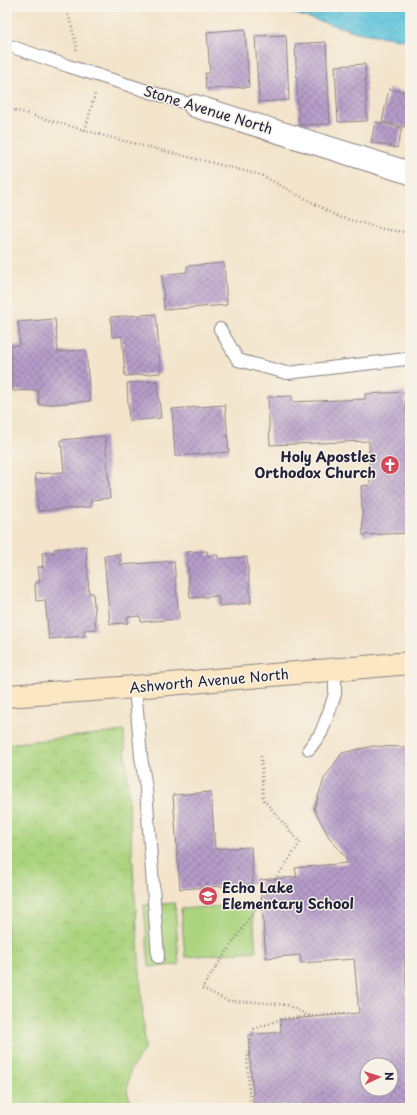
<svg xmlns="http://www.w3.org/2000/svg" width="417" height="1115" viewBox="0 0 417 1115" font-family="'Playpen Sans',sans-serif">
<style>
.grass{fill:#acd47f;stroke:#677b5d}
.park{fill:url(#park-crowns);stroke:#677b5d}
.water{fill:url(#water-waves);stroke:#40738c}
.building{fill:url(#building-cross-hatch);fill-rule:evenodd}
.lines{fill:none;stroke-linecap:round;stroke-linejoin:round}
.lane-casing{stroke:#8a8383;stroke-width:14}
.street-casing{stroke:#8a8383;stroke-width:24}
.secondary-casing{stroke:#8a8383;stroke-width:24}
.path{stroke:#8a8383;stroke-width:2.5;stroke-dasharray:1 3;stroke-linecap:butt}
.lane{stroke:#fff;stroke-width:12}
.street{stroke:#fff;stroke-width:22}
.secondary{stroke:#fbe7c3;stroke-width:22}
.labels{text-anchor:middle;stroke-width:3;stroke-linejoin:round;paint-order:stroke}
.street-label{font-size:14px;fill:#22223b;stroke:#f7f3e8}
.poi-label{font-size:14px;font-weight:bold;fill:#22223b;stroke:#f7f3e8;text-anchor:end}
</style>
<defs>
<pattern id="park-crowns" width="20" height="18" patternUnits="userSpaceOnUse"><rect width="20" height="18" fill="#acd47f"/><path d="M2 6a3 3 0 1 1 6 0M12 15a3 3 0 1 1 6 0" fill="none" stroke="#94b66f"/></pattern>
<pattern id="water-waves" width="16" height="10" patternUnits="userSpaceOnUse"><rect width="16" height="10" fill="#5fc4dc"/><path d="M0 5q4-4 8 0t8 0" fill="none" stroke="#52a8be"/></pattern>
<pattern id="building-cross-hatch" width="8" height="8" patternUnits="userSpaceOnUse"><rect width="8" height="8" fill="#b69dc9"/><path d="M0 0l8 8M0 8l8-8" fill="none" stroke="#9480a4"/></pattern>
</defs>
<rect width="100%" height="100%" fill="#f7f3e8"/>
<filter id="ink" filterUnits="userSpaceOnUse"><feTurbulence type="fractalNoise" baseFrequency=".025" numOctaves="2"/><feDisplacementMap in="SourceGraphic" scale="8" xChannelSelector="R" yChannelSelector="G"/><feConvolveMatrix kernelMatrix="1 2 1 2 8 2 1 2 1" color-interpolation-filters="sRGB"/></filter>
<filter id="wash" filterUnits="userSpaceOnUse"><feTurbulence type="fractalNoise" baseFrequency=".012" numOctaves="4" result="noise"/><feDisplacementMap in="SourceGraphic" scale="16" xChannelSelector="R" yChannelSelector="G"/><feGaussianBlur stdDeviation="0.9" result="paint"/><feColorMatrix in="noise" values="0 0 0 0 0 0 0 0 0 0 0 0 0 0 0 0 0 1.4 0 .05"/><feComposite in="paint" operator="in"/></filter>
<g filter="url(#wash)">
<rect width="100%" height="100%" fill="#f3e4cb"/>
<g class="grass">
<path d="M175 903 179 965 149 967 144 905Z"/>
<path d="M252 904 256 951 185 957 181 909Z"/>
</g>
<path class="park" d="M124 731 145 1048 130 1071 127 1091 133 1108H7V744Z"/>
<path class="water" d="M271 7H410V41L357 32Z"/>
<g id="blocks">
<g class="building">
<path d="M245 29 249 87 206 89 205 73H210L207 32Z"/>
<path d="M286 35 289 100 259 102 255 36Z"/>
<path d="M326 42 330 124 299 125 295 44Z"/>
<path d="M365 64 367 121 338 122 335 66Z"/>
<path d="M389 89 410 93V128L382 122Z"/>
<path d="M375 122 402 128 397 148 371 142Z"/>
<path d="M224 263 227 305 164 310 162 275 187 272V266Z"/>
<path d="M156 314 161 373 125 376 122 336 112 337 111 317Z"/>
<path d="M55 319 58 352 86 350 90 401 39 405 38 390 13 391 10 346 20 345 18 322Z"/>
<path d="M157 381 161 418 129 421 127 383Z"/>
<path d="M405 392 406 411H410V533L363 535 361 486 370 485 369 441 270 445 268 397 292 396V402L365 399V394Z"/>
<path d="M225 405 229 452 175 456 172 409Z"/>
<path d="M105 436 110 498 91 500V507L38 511 35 474 64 472 61 440Z"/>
<path d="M86 546 89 593H93L96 629 84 630 85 636 49 639 45 600 36 601 35 583 40 582 38 567H43L42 553 55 552 54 549Z"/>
<path d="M207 551 208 556 218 555V559L247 557 251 603 219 606 218 596 190 598 186 552Z"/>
<path d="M120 554V565L174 561 179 619 141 622 140 616 127 617 128 623 110 624 104 556Z"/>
<path d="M373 746 405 747 410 754V956L404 957 407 1000H410V1108H288L287 1105 254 1108 248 1035 281 1032 280 1020 359 1013 354 959 301 963 300 955 266 958 260 880 297 877 295 868 347 863 346 858 329 837 314 809 324 779 342 753ZM367 1065H391V1089H367Z"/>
<path d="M211 792 215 849 251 847 253 884 180 889 173 795Z"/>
</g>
</g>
</g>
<g filter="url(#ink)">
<use href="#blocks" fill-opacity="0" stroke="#8a8383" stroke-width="1"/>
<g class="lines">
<g class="lane-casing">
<g id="lane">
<path d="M7 45 68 66 195 106"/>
<path d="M220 329 238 360 287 373 406 359 410 360"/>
<path d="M135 687 141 757 146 788 158 957"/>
<path d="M309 749 321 733 329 712 335 694V670"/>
</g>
</g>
<g class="street-casing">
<path id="street" d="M195 106 410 173"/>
</g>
<g class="secondary-casing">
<path id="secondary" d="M7 696 135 687 410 663"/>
</g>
<g class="path">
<path d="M66 7 77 47 76 50"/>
<path d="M7 108 116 139 261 175 339 217 383 229 410 233"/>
<path d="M85 130 95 94"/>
<path d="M261 756 263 799 300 843 202 988 228 1001 256 1002 287 1005 310 1016"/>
<path d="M252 1108 249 1092 247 1058 254 1029 285 1018 350 1013"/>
</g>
<use href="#lane" class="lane"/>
<use href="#street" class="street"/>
<use href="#secondary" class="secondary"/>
</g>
</g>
<defs>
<g id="church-disc" transform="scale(1)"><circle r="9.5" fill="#d1495b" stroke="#f7f3e8"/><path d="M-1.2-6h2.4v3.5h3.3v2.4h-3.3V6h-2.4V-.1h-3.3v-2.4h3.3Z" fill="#fff"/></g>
<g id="school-disc" transform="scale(1)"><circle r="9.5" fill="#d1495b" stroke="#f7f3e8"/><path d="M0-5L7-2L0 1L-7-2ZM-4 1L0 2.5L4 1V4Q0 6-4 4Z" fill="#fff"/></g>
</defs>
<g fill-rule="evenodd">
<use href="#church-disc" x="390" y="465"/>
<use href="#school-disc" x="208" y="896"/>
</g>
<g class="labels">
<g class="street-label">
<text transform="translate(208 110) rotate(17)" y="5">Stone Avenue North</text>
<text transform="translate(209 681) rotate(-5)" y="5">Ashworth Avenue North</text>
</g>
<g class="poi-label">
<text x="376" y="462">Holy Apostles<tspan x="376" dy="16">Orthodox Church</tspan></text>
<text x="222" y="893" text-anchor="start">Echo Lake<tspan x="222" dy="16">Elementary School</tspan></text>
</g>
</g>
<rect width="417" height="1115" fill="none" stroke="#f7f3e8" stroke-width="24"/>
<g transform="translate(379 1077) rotate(86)"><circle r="19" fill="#f7f3e8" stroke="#a29fa3"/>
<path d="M0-3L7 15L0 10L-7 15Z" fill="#d1495b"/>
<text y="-6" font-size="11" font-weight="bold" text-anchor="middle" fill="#22223b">N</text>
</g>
</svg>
